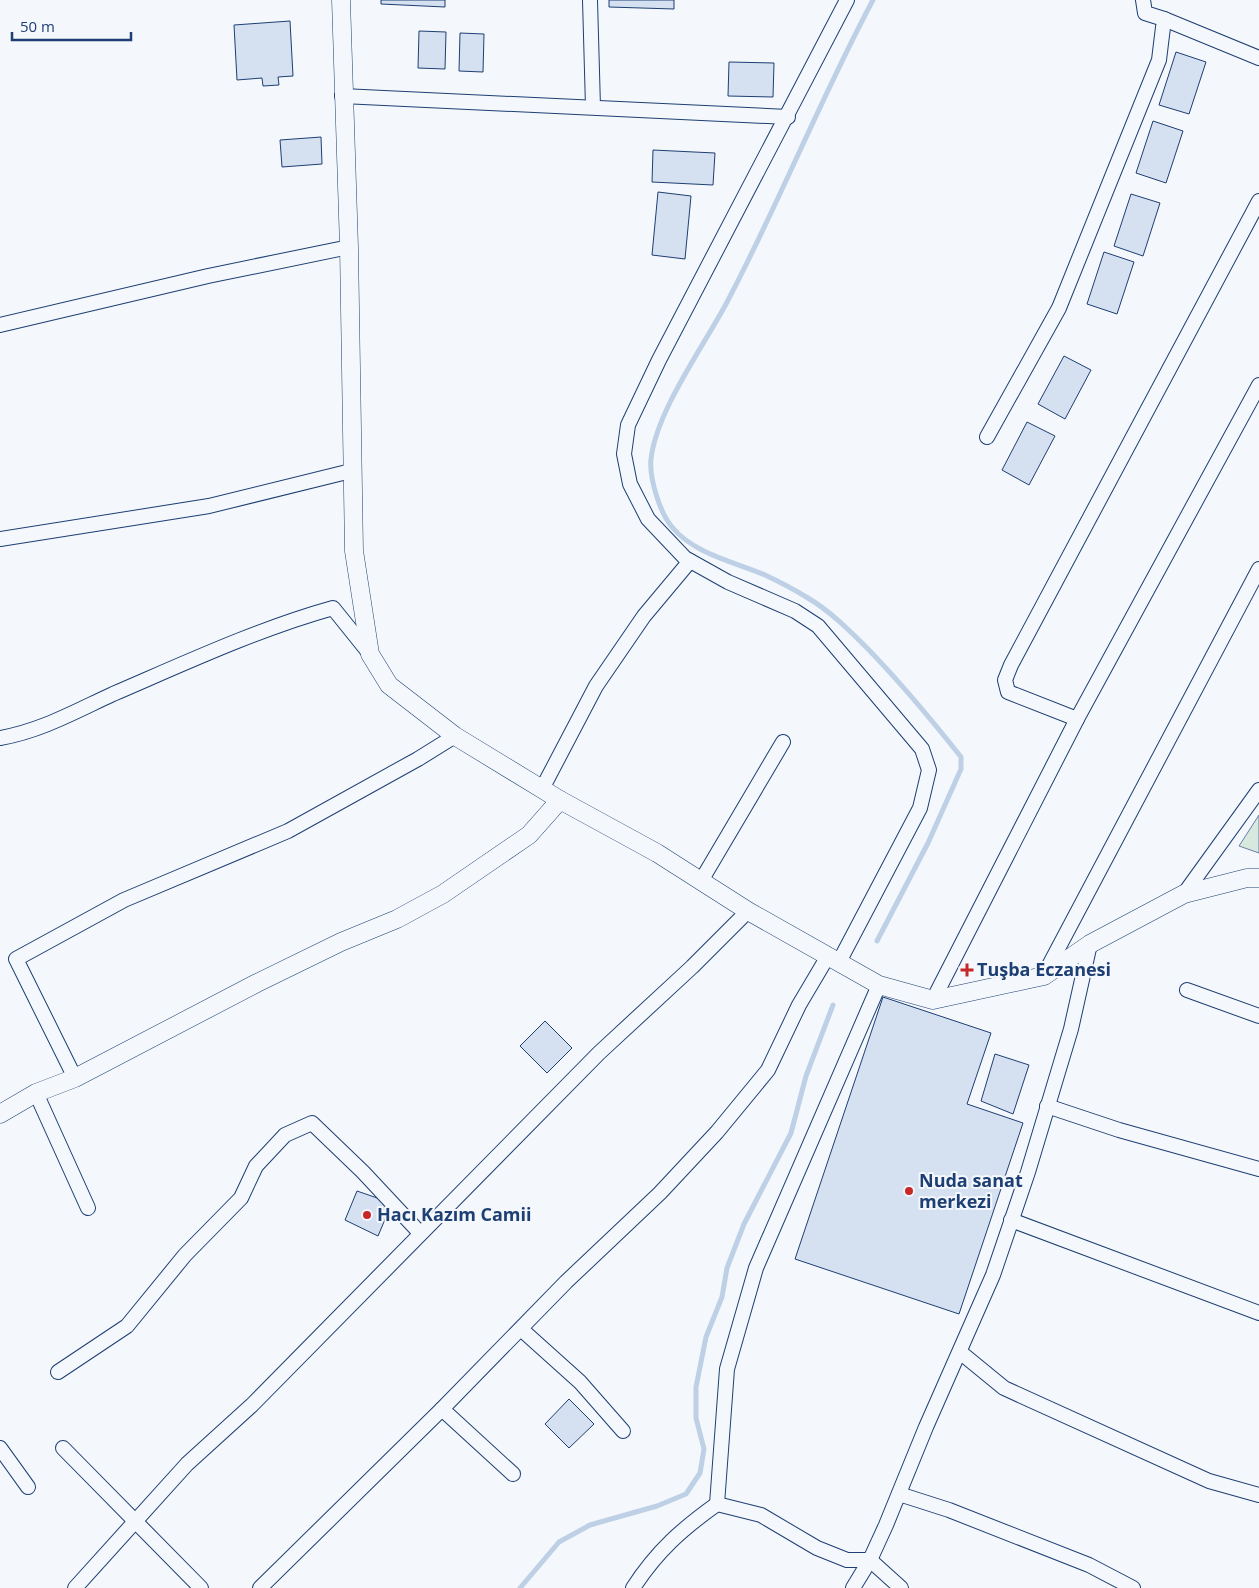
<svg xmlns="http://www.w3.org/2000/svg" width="1259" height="1588" viewBox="0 0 1259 1588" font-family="'Open Sans',sans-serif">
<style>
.green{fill:#d7e8df;stroke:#687fa3}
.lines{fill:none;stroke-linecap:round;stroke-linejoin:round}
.stream{stroke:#bed0e5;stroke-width:5}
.building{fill:#d5e0f0;stroke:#1d3f73}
.minor-casing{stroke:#1d3f73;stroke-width:16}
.tertiary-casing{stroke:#1d3f73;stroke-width:19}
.minor{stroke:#f4f7fb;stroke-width:14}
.tertiary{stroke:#f4f7fb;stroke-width:18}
.poi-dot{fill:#c62828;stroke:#f4f7fb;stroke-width:2}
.labels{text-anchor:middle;stroke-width:4;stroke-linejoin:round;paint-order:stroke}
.poi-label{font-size:18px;font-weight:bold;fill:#1d3f73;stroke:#f4f7fb;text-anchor:start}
</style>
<rect width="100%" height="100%" fill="#f4f7fb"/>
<path class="green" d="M1259 815V853L1239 846Z"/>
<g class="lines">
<g class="stream">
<path d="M873 0C820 99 779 204 726 304 703 347 656 412 651 459 649 478 660 513 672 527 694 554 735 562 765 575 780 582 795 590 808 598 830 611 849 630 867 648 901 683 931 719 961 757V769L928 843 877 941"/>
<path d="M520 1588 559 1542 590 1525 657 1506 686 1494 700 1473 704 1449 696 1418V1387L706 1337 722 1297 727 1268 744 1224 791 1133 806 1076 833 1005"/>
</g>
</g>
<g class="building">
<path d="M381 0H445V7L381 4Z"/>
<path d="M609 0H674V9L609 7Z"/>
<path d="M290 21 293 76 278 77 279 85 263 86 262 78 237 80 234 25Z"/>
<path d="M419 31 446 32 445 69 418 68Z"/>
<path d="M460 33 484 34 483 72 459 71Z"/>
<path d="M1176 52 1206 62 1189 114 1159 105Z"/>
<path d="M729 62 774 63 773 97 728 96Z"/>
<path d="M1153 121 1183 131 1166 183 1136 173Z"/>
<path d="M321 137 322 164 282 167 280 140Z"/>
<path d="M653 150 715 153 713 185 652 182Z"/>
<path d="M658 192 691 196 685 259 652 255Z"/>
<path d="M1131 194 1160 203 1143 256 1114 246Z"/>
<path d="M1104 252 1134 262 1117 314 1087 304Z"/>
<path d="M1064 356 1091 370 1065 419 1038 404Z"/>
<path d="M1027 422 1055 436 1029 485 1002 470Z"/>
<path d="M883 997 991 1033 967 1104 1023 1123 959 1314 795 1259Z"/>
<path d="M545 1021 572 1048 547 1073 520 1046Z"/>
<path d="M995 1054 1029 1065 1013 1114 981 1101Z"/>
<path d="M357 1191 383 1200 389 1210 378 1236 345 1220Z"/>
<path d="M569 1399 594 1424 569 1448 545 1424Z"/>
</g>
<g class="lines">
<g class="minor-casing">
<g id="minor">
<path d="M590 0 593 107"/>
<path d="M1164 19 1259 58"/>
<path d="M342 96 788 117"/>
<path d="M0 325 208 276 349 247"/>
<path d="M987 437 1059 308 1159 60 1164 19 1145 13 1143 0"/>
<path d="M0 539 209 506 351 471"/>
<path d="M1077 719 1008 692 1005 680 1011 665 1259 201"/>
<path d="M0 738C41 731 76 711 113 694 185 663 258 629 333 608L370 654"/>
<path d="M542 789 596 686 644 616 690 561"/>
<path d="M701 881 783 742"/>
<path d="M1184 894 1259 790"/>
<path d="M839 962 920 808 929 770 922 749 818 626 795 611 728 582 685 558 648 519 630 484 624 454 628 425 659 360 847 0"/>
<path d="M1044 975 1259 569"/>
<path d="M1187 990 1259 1016"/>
<path d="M933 1000 1077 719 1259 385"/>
<path d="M75 1078 16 959 124 900 288 831 418 759 455 736"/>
<path d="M36 1093 88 1208"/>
<path d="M1047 1106 1119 1130 1259 1169"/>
<path d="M1011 1220 1259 1313"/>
<path d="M521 1329 580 1382 623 1431"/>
<path d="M960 1352 1004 1388 1209 1481 1259 1495"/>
<path d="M58 1372 127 1326 185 1255 241 1198 256 1166 285 1135 312 1123 363 1172 420 1233"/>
<path d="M442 1409 513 1474"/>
<path d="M0 1448 28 1487"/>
<path d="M63 1448 201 1588"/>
<path d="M899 1494 949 1510 1089 1565 1133 1588"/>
<path d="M717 1504 761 1515 817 1548 847 1560H870L901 1588"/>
<path d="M75 1588 187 1464 252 1405 599 1053 692 967 748 911"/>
<path d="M260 1588 442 1409 566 1282 660 1193 717 1132 768 1070 799 1005 828 956"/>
<path d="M633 1588C657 1551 682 1529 717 1504L727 1369 756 1268 879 985"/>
<path d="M853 1588 870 1560 886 1525 926 1427 993 1275 1028 1172 1071 1029 1090 944"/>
</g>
</g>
<g class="tertiary-casing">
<g id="tertiary">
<path d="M341 0 349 247 354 551 370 654 389 685 455 736 560 800 657 853 748 911 879 985 933 1000 1044 976 1090 944 1184 894 1247 878H1259"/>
<path d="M0 1114 36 1093 75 1078 257 983 341 942 397 919 443 894 529 835 560 800"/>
</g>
</g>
<use href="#minor" class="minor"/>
<use href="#tertiary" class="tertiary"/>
</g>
<g class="poi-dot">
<path d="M964.5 962.5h5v5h5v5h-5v5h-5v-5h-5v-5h5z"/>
<circle cx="909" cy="1191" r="5"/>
<circle cx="367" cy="1215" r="5"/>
</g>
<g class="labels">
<g class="poi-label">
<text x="977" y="976">Tuşba Eczanesi</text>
<text x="919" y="1187">Nuda sanat<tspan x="919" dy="21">merkezi</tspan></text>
<text x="377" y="1221">Hacı Kazım Camii</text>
</g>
</g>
<path d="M12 32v8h119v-8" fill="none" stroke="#1d3f73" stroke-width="2.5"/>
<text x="20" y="32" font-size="15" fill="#1d3f73" stroke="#f4f7fb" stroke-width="4" paint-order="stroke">50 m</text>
</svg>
